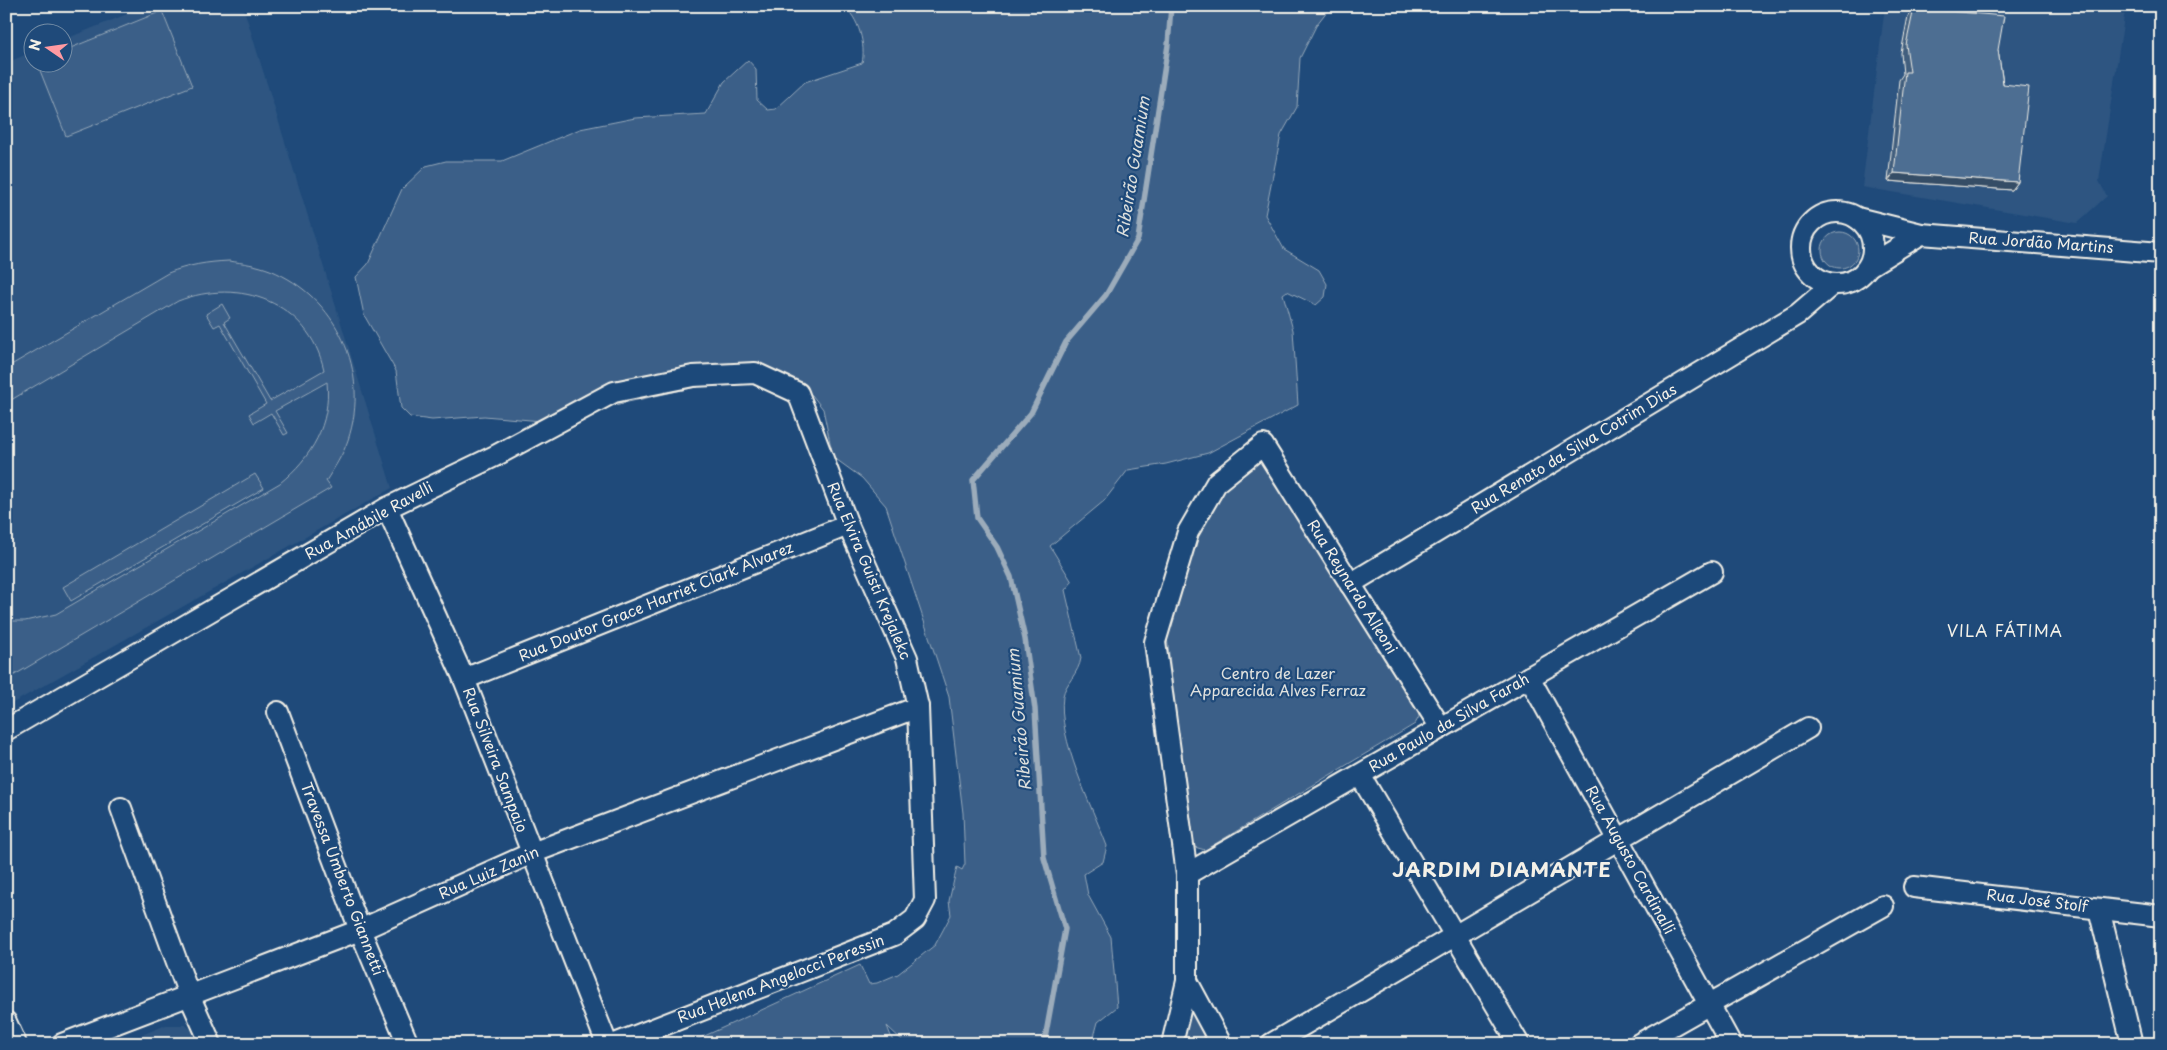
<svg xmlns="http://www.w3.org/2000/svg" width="2167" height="1050" viewBox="0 0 2167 1050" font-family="'Playpen Sans',sans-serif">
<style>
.built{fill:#2d5581}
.green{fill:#3a5f88;stroke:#97a8b8}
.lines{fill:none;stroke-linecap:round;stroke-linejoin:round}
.stream{stroke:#9cacbb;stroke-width:5.5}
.minor-casing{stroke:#f4f1e8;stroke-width:24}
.minor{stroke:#1f4a7a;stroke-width:20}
.wall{fill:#425f7e;stroke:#f4f1e8}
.shaded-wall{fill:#364d66;stroke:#f4f1e8}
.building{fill:#4d6e92;stroke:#f4f1e8}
.labels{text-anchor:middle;stroke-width:4.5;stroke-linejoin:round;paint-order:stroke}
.street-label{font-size:15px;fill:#f4f1e8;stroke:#1f4a7a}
.park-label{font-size:15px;fill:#e1e2de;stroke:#1f4a7a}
.water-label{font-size:16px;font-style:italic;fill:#dee0dd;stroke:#1f4a7a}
.neighbourhood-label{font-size:16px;letter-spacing:1px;fill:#f4f1e8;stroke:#1f4a7a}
.district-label{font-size:20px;font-weight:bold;letter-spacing:1px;fill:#f4f1e8;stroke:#1f4a7a}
</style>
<rect width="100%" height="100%" fill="#1f4a7a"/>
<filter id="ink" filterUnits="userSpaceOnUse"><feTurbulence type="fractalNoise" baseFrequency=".02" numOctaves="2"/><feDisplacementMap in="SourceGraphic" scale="10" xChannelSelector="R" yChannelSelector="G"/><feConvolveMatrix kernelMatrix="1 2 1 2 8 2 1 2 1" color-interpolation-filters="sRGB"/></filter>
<g filter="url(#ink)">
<g class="built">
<path d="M147 6H243L392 488 6 707V63L32 52V62H62L63 40Z"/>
<path d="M1885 6H2073L2125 11 2099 181 2107 196 2077 223 1862 187Z"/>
<path d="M166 1025H185L199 1035 202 1044H120Z"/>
</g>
<g class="green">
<path d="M843 6H1331L1317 24 1300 58 1297 107 1281 135 1265 215 1284 249 1319 270 1327 284 1325 297 1316 305 1287 291 1283 294 1293 330 1298 405 1208 453 1166 464 1128 470 1104 501 1050 546 1072 582 1065 590 1081 658C1079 673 1065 684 1063 696 1057 739 1092 806 1107 846L1103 862 1084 874 1088 895 1111 937 1117 1007 1098 1022 1092 1044H906L887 1026 894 1044H687L860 965 869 984 877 983 898 974 935 945 951 915 949 901 957 867 962 870 965 864 963 813 949 697 886 506 862 478 833 457 823 409 812 395 798 390 742 383 705 385 542 421 484 416 432 420 410 417 401 408 396 371 364 315 356 277 368 264 402 189 426 166 446 161H502L580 129 635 118 706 114 724 82 748 60 756 69 757 100 768 110 776 109 805 82 862 63C866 46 859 17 843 6Z"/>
<path d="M162 11 192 86 66 136 37 63 62 62 63 51Z"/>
<circle cx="1840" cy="250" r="18"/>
<path d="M229 261C243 263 257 265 270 270 337 297 371 372 348 440 343 455 334 468 326 481L331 488 11 677 6 669V621H25L56 614 280 483C312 457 331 424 327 382L275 411 288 433 284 435 271 413 254 423 249 414 266 404 220 324 214 327 206 314 222 304 230 318 224 322 270 401 324 370C309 302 239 277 178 301L6 403V368L168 273C188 265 207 262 229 261Z"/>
<path d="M1264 458 1418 709 1419 717 1415 724 1205 850 1191 846 1167 637 1196 541 1222 490 1255 459Z"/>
<path d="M255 474 264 488 71 601 63 587Z"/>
<path d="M1188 1005 1211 1044H1180Z"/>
</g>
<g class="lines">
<path class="stream" d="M1044 1044 1065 929 1044 858 1035 709 1025 639 1011 577 997 547 977 518 973 480 1031 413 1066 342 1106 295 1138 239 1168 45 1171 6"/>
<g class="minor-casing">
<g id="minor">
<circle cx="1837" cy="248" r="36"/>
<path d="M1857 218 1921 234 2161 253"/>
<path d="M1869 266 1921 234"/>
<path d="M387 508 464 679 607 1044"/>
<path d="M1350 584 1798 314 1833 284"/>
<path d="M1529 677 1731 1044"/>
<path d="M464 679 848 525"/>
<path d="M278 712 360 930 408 1044"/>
<path d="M6 730 387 508 495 456 614 392 693 376 755 373 798 393 848 525 907 658 918 707 925 900 915 919 894 935 615 1044"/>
<path d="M1360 775 1519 1044"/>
<path d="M121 808 189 995 211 1044"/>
<path d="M1187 874 1712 572"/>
<path d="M1914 887 2161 916"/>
<path d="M2099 909 2132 1044"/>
<path d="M1187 981 1221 1044"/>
<path d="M6 1022 16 1044"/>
<path d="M62 1044 360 930 532 853 918 707"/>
<path d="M1172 1044 1187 981V874L1155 642 1188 532 1217 482 1263 445 1441 728"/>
<path d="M1271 1044 1808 728"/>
<path d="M1639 1044 1883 906"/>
</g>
</g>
<use href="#minor" class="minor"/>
</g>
<path class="wall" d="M1914 8 1998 50 2018 182 2012 190 1888 181 1899 80 1903 74 1901 53 1908 16Z"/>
<path class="shaded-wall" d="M1894 173 2018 182 2012 190 1888 181Z"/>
<g class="building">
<path d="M1914 8 2004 16 1998 50 2003 84 2029 87 2018 182 1894 173 1905 72H1910L1906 45Z"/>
<path d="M190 1041 191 1044H184Z"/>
</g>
</g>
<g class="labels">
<g class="street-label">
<text transform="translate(2041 243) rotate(4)" y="5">Rua Jordão Martins</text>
<text transform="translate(1574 449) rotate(-31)" y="5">Rua Renato da Silva Cotrim Dias</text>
<text transform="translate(369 521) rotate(-29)" y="5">Rua Amábile Ravelli</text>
<text transform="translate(869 571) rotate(67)" y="5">Rua Elvira Guisti Krejalekc</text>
<text transform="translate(1352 587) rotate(58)" y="5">Rua Reynardo Alleoni</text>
<text transform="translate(656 602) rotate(-22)" y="5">Rua Doutor Grace Harriet Clark Alvarez</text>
<text transform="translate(1449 723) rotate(-30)" y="5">Rua Paulo da Silva Farah</text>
<text transform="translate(495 760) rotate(69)" y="5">Rua Silveira Sampaio</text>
<text transform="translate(1630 860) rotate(61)" y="5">Rua Augusto Cardinalli</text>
<text transform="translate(489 873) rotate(-24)" y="5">Rua Luiz Zanin</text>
<text transform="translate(342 879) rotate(69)" y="5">Travessa Umberto Giannetti</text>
<text transform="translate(2037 901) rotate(7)" y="5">Rua José Stolf</text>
<text transform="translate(781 979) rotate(-21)" y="5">Rua Helena Angelocci Peressin</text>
</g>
<g class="park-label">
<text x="1278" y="679">Centro de Lazer<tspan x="1278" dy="17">Apparecida Alves Ferraz</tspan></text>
</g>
<g class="water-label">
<text transform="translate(1133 167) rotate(-81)" y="6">Ribeirão Guamium</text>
<text transform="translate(1019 720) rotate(-95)" y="6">Ribeirão Guamium</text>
</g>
<g class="neighbourhood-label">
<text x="2005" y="637">VILA FÁTIMA</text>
</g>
<g class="district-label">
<text x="1502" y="877">JARDIM DIAMANTE</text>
</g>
</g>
<rect width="2167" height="1050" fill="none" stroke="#1f4a7a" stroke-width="25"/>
<rect x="12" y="12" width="2142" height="1025" fill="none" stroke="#f4f1e8" stroke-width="2" filter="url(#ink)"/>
<g transform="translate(48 48) rotate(283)"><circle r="24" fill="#1f4a7a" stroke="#748da6"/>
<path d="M0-4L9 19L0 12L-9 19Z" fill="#ff9aa2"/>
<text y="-8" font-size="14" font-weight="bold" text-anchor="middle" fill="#f4f1e8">N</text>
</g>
</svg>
